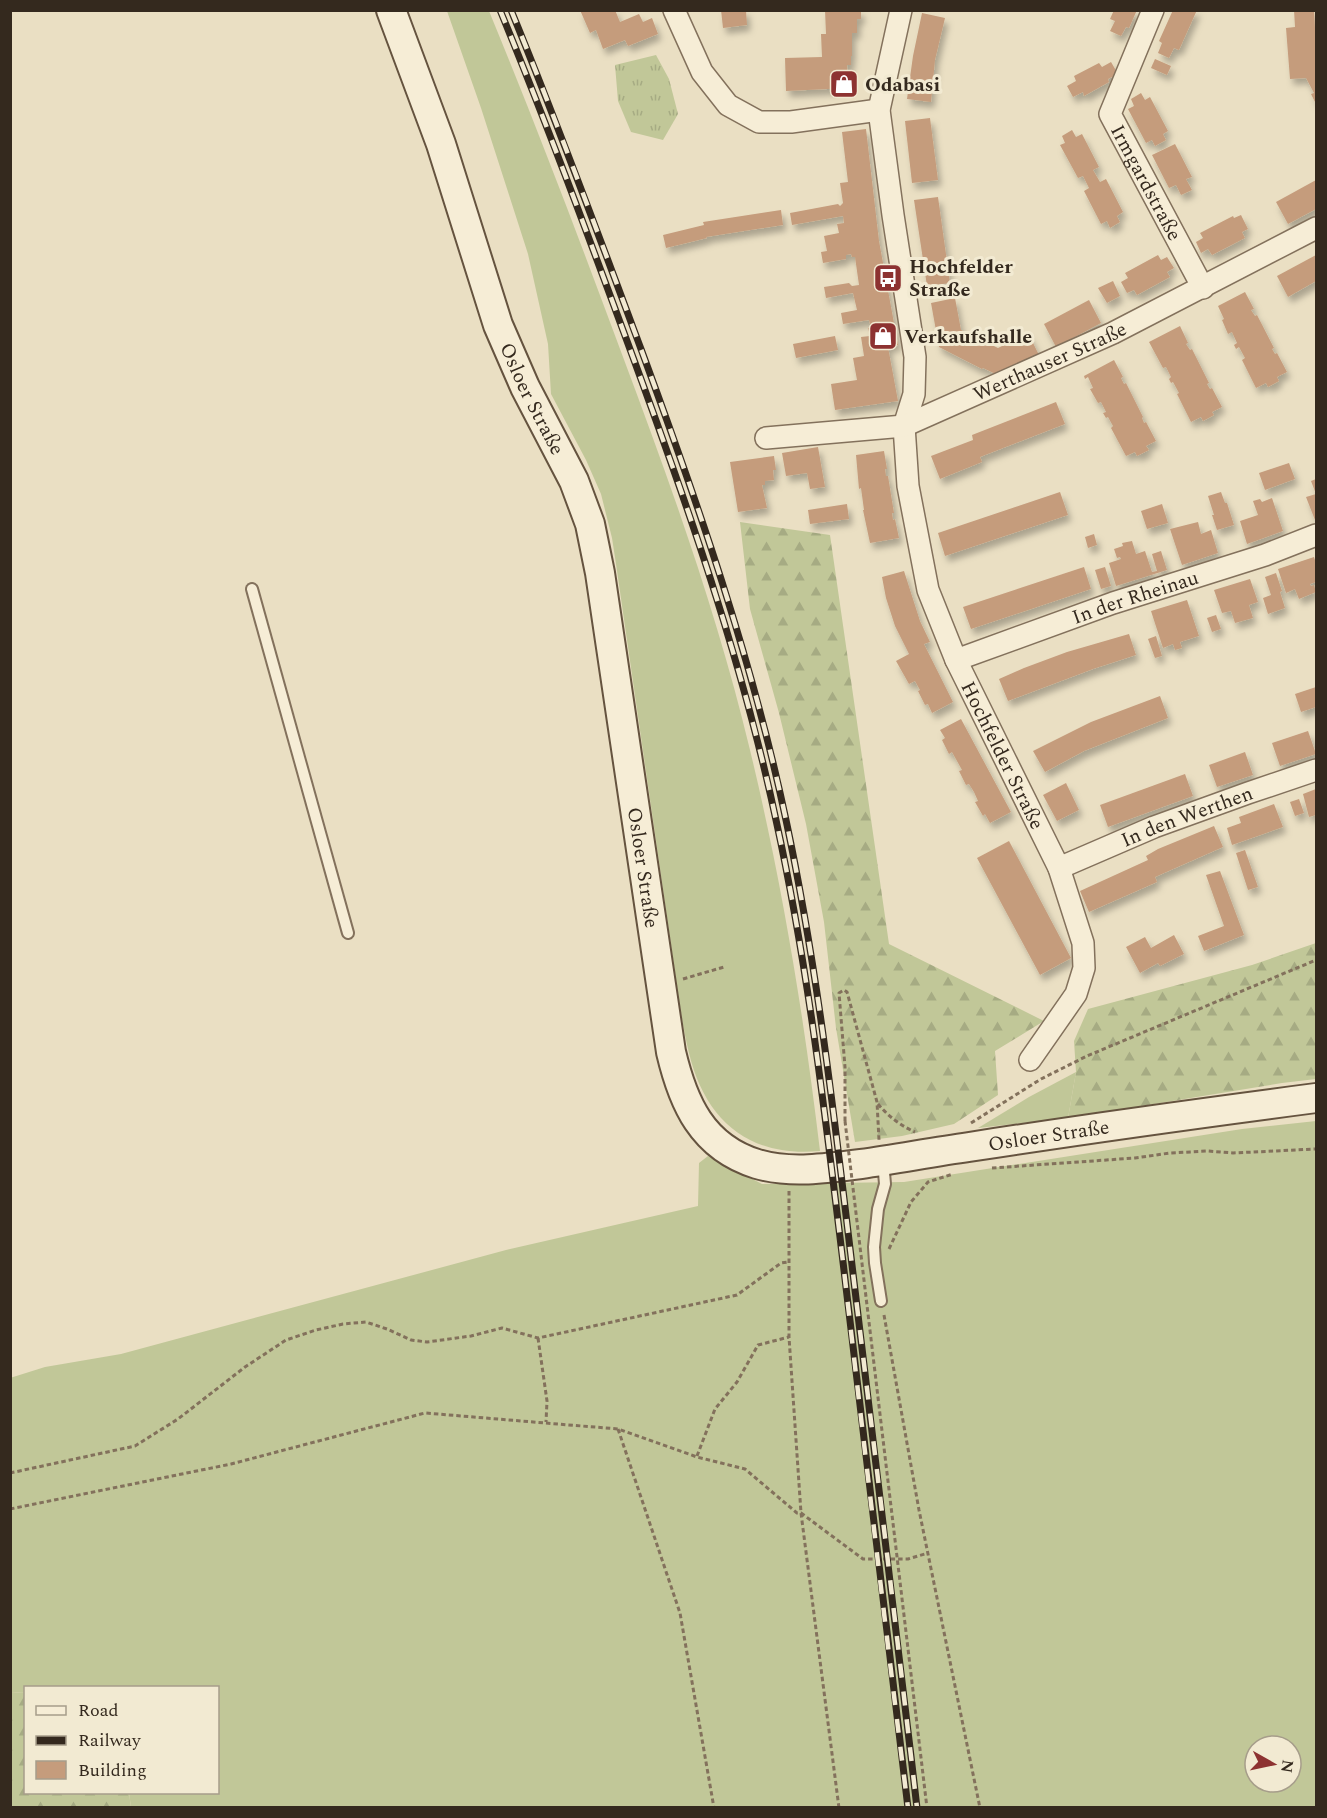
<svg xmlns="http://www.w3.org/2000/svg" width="1327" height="1818" viewBox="0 0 1327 1818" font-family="Spectral,serif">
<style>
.grass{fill:#c1c798;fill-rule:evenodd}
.forest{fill:url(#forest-firs)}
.park{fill:url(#park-tufts)}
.building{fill:#c59c7c;filter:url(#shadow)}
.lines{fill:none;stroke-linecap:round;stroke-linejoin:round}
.service-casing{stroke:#83715c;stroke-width:14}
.minor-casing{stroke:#83715c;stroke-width:24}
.secondary-casing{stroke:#65533f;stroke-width:32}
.path{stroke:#83715c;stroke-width:3;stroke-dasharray:4.5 3;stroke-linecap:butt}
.service{stroke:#f6edd6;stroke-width:10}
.minor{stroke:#f6edd6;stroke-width:21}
.secondary{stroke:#f6edd6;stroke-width:28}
.rail-casing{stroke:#34291e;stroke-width:7}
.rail{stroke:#f2ead2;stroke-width:4.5;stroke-dasharray:14;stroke-linecap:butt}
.path-bridge{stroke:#83715c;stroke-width:3;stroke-dasharray:4.5 3;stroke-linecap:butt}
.labels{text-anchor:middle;stroke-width:6;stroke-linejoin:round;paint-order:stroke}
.poi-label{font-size:20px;font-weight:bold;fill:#34291e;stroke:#f2ead2;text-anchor:start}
.street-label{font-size:20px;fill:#34291e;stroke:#f2ead2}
</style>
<defs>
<pattern id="forest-firs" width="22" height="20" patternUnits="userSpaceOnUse" patternTransform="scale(1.5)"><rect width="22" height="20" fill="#c1c798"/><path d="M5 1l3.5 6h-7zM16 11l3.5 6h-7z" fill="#a6ab83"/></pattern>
<pattern id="park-tufts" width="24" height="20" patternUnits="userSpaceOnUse" patternTransform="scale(1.5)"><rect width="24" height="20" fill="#c1c798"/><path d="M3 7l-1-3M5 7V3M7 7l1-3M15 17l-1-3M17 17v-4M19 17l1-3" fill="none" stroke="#a6ab83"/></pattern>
<filter id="shadow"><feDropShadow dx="3.5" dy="6" stdDeviation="3" flood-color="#0004"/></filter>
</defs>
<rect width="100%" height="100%" fill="#eadfc3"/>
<g class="grass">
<path d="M447 11H489C536 125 580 241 623 357 671 485 718 616 750 750 782 882 804 1016 820 1151 749 1158 705 1120 689 1053 684 1033 681 1013 678 993L616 564 612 538 601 494 586 460 551 394 548 344 528 254 481 108Z"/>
<path d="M1076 1072 1068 1118 978 1128 1029 1097Z"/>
<path d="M1316 1121V1807H131L129 1793 218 1792V1688H26L25 1693 11 1692 10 1378 45 1367 121 1354 506 1250 698 1206 699 1163 708 1156 762 1184 904 1182 1242 1129ZM1255 1746H1291V1782H1255Z"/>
</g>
<g class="forest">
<path d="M740 522 830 535 889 944 1044 1021 995 1051 998 1095 954 1124 902 1136 855 1142 836 1028 824 922 806 824 779 713 750 609Z"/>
<path d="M1316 943V1079L1282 1083 1068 1118 1076 1072 1074 1041 1088 1009 1252 965Z"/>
<path d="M11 1692 25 1693 26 1792 129 1793 131 1807H11Z"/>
</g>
<path class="park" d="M656 55 669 79 678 114 663 140 631 132 618 101 615 65Z"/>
<g class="building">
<path d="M580 10H615L620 22 639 14 643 22 652 18 658 34 628 46 625 40 603 49 596 30 590 33Z"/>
<path d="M721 10H746L747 25 723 28Z"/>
<path d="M825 10H861V19H857V33H852V56H851V65H847L848 88 786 91 785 58 822 57 821 34H826Z"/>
<path d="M1114 10H1137L1129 28 1126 27 1121 36 1110 31 1115 21 1110 19Z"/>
<path d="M1173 10H1197L1179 50 1174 48 1169 58 1158 53 1162 43 1159 41Z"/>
<path d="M1294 10H1314L1316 45V104L1311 94 1314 93 1306 78 1290 79 1286 28 1295 27Z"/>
<path d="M922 13 945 18 935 60 931 102 907 99 913 56Z"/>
<path d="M1155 59 1171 66 1167 75 1151 68Z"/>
<path d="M1111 62 1118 74 1108 79 1109 82 1084 96 1083 92 1073 97 1067 86 1076 81 1074 76 1099 63 1102 67Z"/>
<path d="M1141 93 1145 100 1150 97 1168 131 1163 134 1166 140 1155 146 1152 140 1146 143 1128 109 1134 106 1131 99Z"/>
<path d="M930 118 938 180 912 183 905 121Z"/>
<path d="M866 129 879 241 898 345 888 347 898 401 835 410 831 384 857 380 853 358 864 356 861 337 870 336 868 328 871 327 869 320 843 324 841 313 857 310 853 293 826 298 824 287 849 283 852 286 859 285 855 257H852L851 254 846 255V259L823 263 821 252 827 251 824 236 839 233 837 224 844 223 843 216 792 225 790 213 838 204 840 206 843 203 840 183 848 182 842 132Z"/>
<path d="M1072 130 1076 137 1082 134 1099 167 1093 170 1100 182 1106 179 1123 212 1117 216 1120 222 1110 228 1107 221 1101 224 1084 191 1089 188 1083 176 1078 178 1060 145 1065 143 1062 136Z"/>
<path d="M1175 144 1192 177 1186 179 1192 190 1181 195 1176 185 1169 188 1152 155Z"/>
<path d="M1316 180V209L1288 224 1276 202Z"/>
<path d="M938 197 950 283 927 286 914 200Z"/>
<path d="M781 210 783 225 706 237 707 238 666 248 663 235 704 225 703 222Z"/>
<path d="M1241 215 1248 229 1242 232 1245 238 1212 255 1208 249 1201 253 1196 242 1203 238 1200 233 1233 216 1234 218Z"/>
<path d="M1158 255 1161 260 1167 257 1174 268 1167 272 1170 277 1137 295 1134 290 1127 293 1121 282 1128 278 1125 273Z"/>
<path d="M1316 255V281L1288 297 1277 276Z"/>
<path d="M1113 281 1120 296 1107 303 1098 288Z"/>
<path d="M1245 292 1254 309 1251 310 1255 316 1257 315 1274 348 1272 349 1275 354 1277 353 1287 372 1277 377 1279 381 1268 387 1266 383 1256 388 1242 360 1245 358 1239 347 1236 349 1234 345 1237 343 1232 332 1228 334 1222 320 1224 319 1218 306Z"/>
<path d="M955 298 961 330 998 348 1028 333 1039 355 1000 376 983 368 982 369 939 347 931 303Z"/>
<path d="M1089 300 1101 323 1056 347 1044 324Z"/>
<path d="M1180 326 1188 343 1186 344 1190 350 1192 349 1209 383 1207 384 1210 389 1212 388 1222 407 1212 412 1214 415 1203 421 1201 417 1191 422 1177 394 1179 393 1173 382 1171 383 1169 379 1171 377 1166 367 1163 368 1149 342Z"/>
<path d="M835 336 838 350 796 358 793 344Z"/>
<path d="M1114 360 1123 377 1121 378 1124 384 1126 383 1143 417 1142 418 1144 423 1146 422 1156 441 1146 446 1149 450 1137 456 1135 452 1126 456 1111 428 1113 426 1108 417 1106 418 1103 413 1106 412 1101 402 1098 403 1090 389 1093 388 1088 377 1085 379 1084 376Z"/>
<path d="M1056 402 1065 424 980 457 982 462 940 479 931 456 973 440 972 435Z"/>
<path d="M818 447 825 487 810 489 807 473 786 476 782 453Z"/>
<path d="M884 451 887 469H885L886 476H888L894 513H892L893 520 895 519 899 538 870 543 863 510H864L861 488 859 489 856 455Z"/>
<path d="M774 456 776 470H773L774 480 765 481V485H762L767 508 738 512 730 462Z"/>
<path d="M1289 463 1295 479 1265 490 1259 473Z"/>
<path d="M1316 479V519L1315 520 1306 497 1316 494 1311 481Z"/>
<path d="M1060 492 1068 515 945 556 938 533Z"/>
<path d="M1221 492 1225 503H1227L1234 525 1217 530 1212 515H1214L1208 496Z"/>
<path d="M1272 498 1283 531 1247 544 1240 521 1258 515 1253 501 1260 499 1262 502Z"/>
<path d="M847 504 849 519 810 524 808 510Z"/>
<path d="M1162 504 1168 523 1147 529 1141 511Z"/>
<path d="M1198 522 1201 534 1211 530 1218 553 1182 565 1170 529Z"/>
<path d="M1094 534 1097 545 1088 548 1085 537Z"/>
<path d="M1132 541 1136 554 1145 551 1152 572 1157 571 1152 554 1161 551 1167 570 1116 586 1109 563 1121 559 1120 557 1117 558 1114 549 1123 546 1122 543Z"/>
<path d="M1314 557 1316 563V582L1310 584 1311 586 1314 585 1316 592 1299 599 1295 589 1286 593 1278 569Z"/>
<path d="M1084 567 1091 589 971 629 963 607Z"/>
<path d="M1105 567 1111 586 1101 589 1095 570Z"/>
<path d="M904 571 920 621 930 642 924 644 953 702 932 713 928 704 925 705 918 691 920 690 915 681 909 684 896 661 909 654 895 626 886 598 882 577Z"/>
<path d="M1276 573 1282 591 1280 592 1285 608 1268 614 1263 598 1271 595 1265 577Z"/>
<path d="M1250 579 1258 602 1249 605 1253 618 1235 623 1231 611 1222 613 1214 590Z"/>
<path d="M1187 600 1199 636 1180 642 1182 648 1175 650 1173 644 1163 648 1151 611Z"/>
<path d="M1216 615 1221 629 1212 632 1207 618Z"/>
<path d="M1129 634 1136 655 1093 669 1008 701 999 679 1024 668 1067 652Z"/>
<path d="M1156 636 1162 656 1155 658 1148 639Z"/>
<path d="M1316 687V707L1301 712 1295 694Z"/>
<path d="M1160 696 1168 718 1084 751 1045 772 1033 751 1091 722Z"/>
<path d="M961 719 1011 812 990 823 985 814 983 816 975 802 978 801 974 792 969 784 966 785 959 771 962 770 952 752 949 754 942 740 945 738 940 730Z"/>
<path d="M1308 731 1316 754 1280 766 1272 743Z"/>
<path d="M1245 752 1253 775 1217 787 1209 765Z"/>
<path d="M1185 774 1193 796 1108 827 1100 805Z"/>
<path d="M1066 783 1079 810 1057 821 1043 795Z"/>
<path d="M1316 789V815L1309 817 1303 794Z"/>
<path d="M1299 799 1304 813 1295 816 1290 802Z"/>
<path d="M1274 804 1283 827 1232 845 1227 828 1241 823 1239 817Z"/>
<path d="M1214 826 1223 847 1155 877 1157 882 1089 912 1080 891 1148 860 1146 856 1158 849Z"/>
<path d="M1009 841 1071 958 1040 975 977 858Z"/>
<path d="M1245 850 1258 887 1248 890 1236 853Z"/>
<path d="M1220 871 1244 935 1204 951 1198 936 1224 926 1206 875Z"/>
<path d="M1174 935 1184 954 1160 966 1158 963 1140 973 1126 947 1145 937 1151 948Z"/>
</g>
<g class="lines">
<g class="service-casing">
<g id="service">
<path d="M252 589 348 933"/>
<path d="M881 1301 875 1263 874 1247 878 1209 885 1184 883 1161"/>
</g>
</g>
<g class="minor-casing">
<g id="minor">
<path d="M674 10 702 72 728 105 759 122H791L879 110"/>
<path id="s1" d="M901 10 879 110 893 215 915 357 914 394 904 426 908 486 928 590 956 660 1059 868 1083 943 1084 968 1076 994 1030 1060"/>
<path id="s2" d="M1153 10 1110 114 1203 288"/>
<path id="s3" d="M766 438 904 426 1113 333 1316 228"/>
<path id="s4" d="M956 660 1113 603 1265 555 1316 535"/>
<path id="s5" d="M1059 868 1154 827 1248 793 1316 770"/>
</g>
</g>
<g class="secondary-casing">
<g id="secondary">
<path id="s6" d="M391 10 441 144 498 325 525 387 574 481 590 524 600 573 671 1052C683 1103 702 1147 757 1164 791 1174 827 1168 861 1164 897 1159 933 1152 969 1147 1085 1129 1201 1113 1316 1098"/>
</g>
</g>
<g class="path">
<path d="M683 979 724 967"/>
<path d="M878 1104C888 1116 901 1126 915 1132"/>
<path d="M845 1121V1067L839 993 844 990 847 992 877 1102 879 1140"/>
<path d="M971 1123 1041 1079 1087 1056 1316 960"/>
<path d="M992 1168 1135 1158 1170 1153 1208 1151 1233 1153 1316 1149"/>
<path d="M789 1191V1337L801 1513 839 1808"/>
<path d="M889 1249 911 1202 928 1182 953 1174"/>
<path d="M884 1315 919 1510 980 1808"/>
<path d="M538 1338 547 1401 546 1422"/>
<path d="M618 1429 680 1613 714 1808"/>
<path d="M697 1456 715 1409 737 1382 758 1345 789 1337"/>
<path d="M10 1473 135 1446 178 1419 245 1367 286 1340 316 1330 343 1324 366 1322 387 1329 411 1340 427 1342 471 1336 502 1328 538 1338 737 1295 781 1263 788 1262"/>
<path d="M10 1509 231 1464 425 1413 618 1429 697 1457 745 1469 797 1513H801L863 1559H908L928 1553"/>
</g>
<use href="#service" class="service"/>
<use href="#minor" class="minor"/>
<use href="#secondary" class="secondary"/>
<g class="rail-casing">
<g id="rail">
<path d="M500 10C545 119 586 230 627 341 685 498 741 656 776 820 808 966 825 1114 843 1262 864 1444 885 1626 908 1808"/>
<path d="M511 10C557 122 599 236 641 349 698 504 752 659 786 820 819 975 836 1133 855 1290 876 1462 897 1635 917 1808"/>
</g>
</g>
<use href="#rail" class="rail"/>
<path class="path-bridge" d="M845 1121 927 1808"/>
</g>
<defs>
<g id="shop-square" transform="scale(1.5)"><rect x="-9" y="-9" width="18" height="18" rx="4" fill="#8d3231" stroke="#f2ead2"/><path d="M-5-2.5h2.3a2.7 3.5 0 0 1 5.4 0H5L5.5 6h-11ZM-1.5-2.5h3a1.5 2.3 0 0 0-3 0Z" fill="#fff"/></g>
<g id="bus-square" transform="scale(1.5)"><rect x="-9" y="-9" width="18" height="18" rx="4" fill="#8d3231" stroke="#f2ead2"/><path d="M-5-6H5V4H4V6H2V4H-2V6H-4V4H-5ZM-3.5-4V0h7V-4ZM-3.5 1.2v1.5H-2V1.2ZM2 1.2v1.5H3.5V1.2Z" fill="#fff"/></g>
</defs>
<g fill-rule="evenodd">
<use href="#shop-square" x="844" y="84"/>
<use href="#bus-square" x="888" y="278"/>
<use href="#shop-square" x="883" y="336"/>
</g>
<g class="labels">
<g class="poi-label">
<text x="865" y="91">Odabasi</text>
<text x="909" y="273">Hochfelder<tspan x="909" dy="23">Straße</tspan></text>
<text x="904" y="343">Verkaufshalle</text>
</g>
<g class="street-label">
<text dy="7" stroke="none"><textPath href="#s2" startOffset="190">Irmgardstraße</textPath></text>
<text dy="7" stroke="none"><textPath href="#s3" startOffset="298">Werthauser Straße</textPath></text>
<text dy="7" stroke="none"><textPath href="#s6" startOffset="414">Osloer Straße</textPath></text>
<text dy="7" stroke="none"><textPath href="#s4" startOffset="190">In der Rheinau</textPath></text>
<text dy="7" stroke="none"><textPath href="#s1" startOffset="770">Hochfelder Straße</textPath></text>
<text dy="7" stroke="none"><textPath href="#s5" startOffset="138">In den Werthen</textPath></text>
<text dy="7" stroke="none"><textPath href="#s6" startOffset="900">Osloer Straße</textPath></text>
<text dy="7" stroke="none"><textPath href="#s6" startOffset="1530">Osloer Straße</textPath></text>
</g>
</g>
<rect width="1327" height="1818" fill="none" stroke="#34291e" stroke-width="24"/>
<rect x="24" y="1686" width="195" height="108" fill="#f2ead2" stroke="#a69d8a" stroke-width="1.5"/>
<rect x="36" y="1706" width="30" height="9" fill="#f6edd6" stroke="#a69d8a" stroke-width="1.5"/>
<text x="78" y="1716" font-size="18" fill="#34291e">Road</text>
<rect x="36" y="1736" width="30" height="9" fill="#34291e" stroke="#a69d8a" stroke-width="1.5"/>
<text x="78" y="1746" font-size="18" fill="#34291e">Railway</text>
<rect x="36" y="1761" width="30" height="18" fill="#c59c7c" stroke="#a69d8a" stroke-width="1.5"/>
<text x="78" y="1776" font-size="18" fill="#34291e">Building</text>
<g transform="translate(1273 1764) rotate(99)"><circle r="28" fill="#f2ead2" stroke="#a69d8a" stroke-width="1.5"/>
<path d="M0-4.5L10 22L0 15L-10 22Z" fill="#8d3231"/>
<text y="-9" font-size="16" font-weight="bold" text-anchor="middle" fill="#34291e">N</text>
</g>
</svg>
